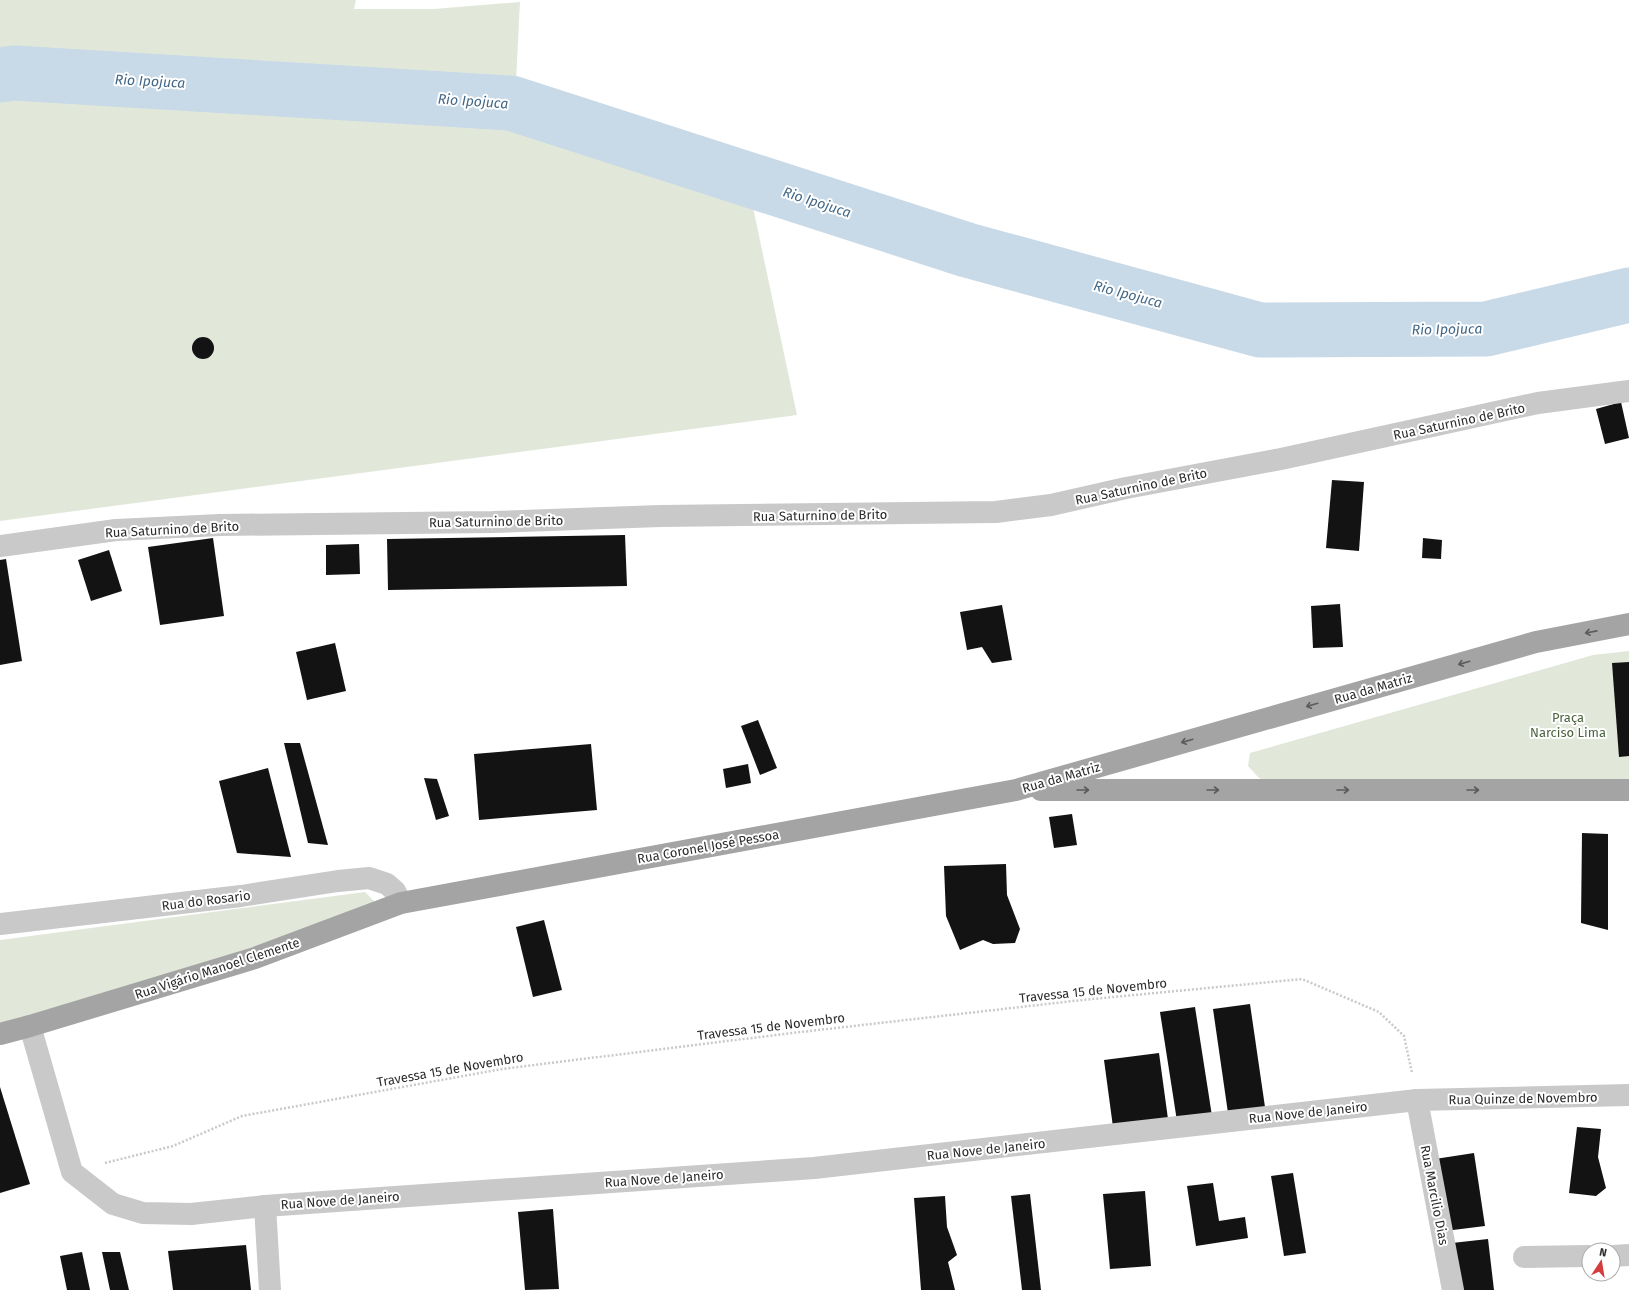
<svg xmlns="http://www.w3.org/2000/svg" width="1629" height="1290" viewBox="0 0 1629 1290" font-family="'Fira Sans',sans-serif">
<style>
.green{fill:#e1e8da}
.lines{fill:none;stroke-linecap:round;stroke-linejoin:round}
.river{stroke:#c8d9e7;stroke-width:55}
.building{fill:#131313}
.path{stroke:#c9c9c9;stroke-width:2.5;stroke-dasharray:2 2;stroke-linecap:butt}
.minor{stroke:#c9c9c9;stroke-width:22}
.major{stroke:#a4a4a4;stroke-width:22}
.oneway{stroke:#5c5c5c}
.labels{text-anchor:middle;stroke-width:4;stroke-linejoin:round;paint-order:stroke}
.street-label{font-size:13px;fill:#2c2c2c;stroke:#fff}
.park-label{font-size:13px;fill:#4d633e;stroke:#fff}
.water-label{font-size:14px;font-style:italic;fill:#426786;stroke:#fff}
</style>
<rect width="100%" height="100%" fill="#fff"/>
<g class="green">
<path d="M0 0H356L354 9H434L520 2 516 81 214 63 51 52 0 57Z"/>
<path d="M0 88 376 94 747 179 797 415 0 521Z"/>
<path d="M1629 651V785L1273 784 1259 778 1248 766 1250 753 1593 655Z"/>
<path d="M365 892 374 901 370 911 0 1031V940Z"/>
</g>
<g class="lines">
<path class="river" d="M0 75 14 73 511 103 967 250 1260 330 1486 329 1629 295"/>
</g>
<g class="building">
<circle cx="203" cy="348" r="11"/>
<path d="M1621 402 1629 438 1605 444 1596 409Z"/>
<path d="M1332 480 1364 482 1359 551 1326 548Z"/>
<path d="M625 535 627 586 388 590 387 539Z"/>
<path d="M213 538 224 616 160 625 148 547Z"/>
<path d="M1423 538 1442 540 1441 559 1422 558Z"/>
<path d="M359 544 360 574 326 575V545Z"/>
<path d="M109 550 122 591 91 601 78 560Z"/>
<path d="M6 559 22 661 0 665V560Z"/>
<path d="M1340 604 1343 647 1313 648 1311 606Z"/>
<path d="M1002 605 1012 660 992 663 982 647 967 650 960 612Z"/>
<path d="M335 643 346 691 307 700 296 652Z"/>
<path d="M1629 662V756L1619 757 1612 663Z"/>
<path d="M758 720 777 768 760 775 741 726Z"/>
<path d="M284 743H300L328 845 308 843Z"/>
<path d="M591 744 597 810 479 820 474 754Z"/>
<path d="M748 764 751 783 726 788 723 769Z"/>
<path d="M268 768 291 857 237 853 219 781Z"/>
<path d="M424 778 437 779 449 816 436 820Z"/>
<path d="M1072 814 1077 845 1054 848 1049 817Z"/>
<path d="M1582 833 1608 834V930L1581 923Z"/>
<path d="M1006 864 1007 895 1020 929 1015 943 993 944 983 940 960 950 946 916 944 866Z"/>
<path d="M544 920 562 990 533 997 516 927Z"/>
<path d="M1250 1004 1265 1107 1228 1113 1213 1009Z"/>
<path d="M1195 1007 1212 1116 1177 1121 1160 1012Z"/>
<path d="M1159 1053 1168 1119 1113 1127 1104 1060Z"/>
<path d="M0 1087 30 1184 0 1193Z"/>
<path d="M1577 1127 1601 1129 1598 1157 1606 1188 1596 1196 1569 1193Z"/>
<path d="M1474 1153 1485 1226 1445 1231 1435 1159Z"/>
<path d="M1293 1173 1306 1253 1284 1256 1271 1176Z"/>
<path d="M1213 1183 1219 1221 1245 1217 1248 1238 1196 1246 1187 1186Z"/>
<path d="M1145 1191 1151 1266 1110 1269 1103 1194Z"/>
<path d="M1030 1194 1041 1290H1022L1011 1196Z"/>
<path d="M945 1196 947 1227 957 1255 948 1262 955 1290H921L914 1198Z"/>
<path d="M553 1209 559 1289 525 1290 518 1212Z"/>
<path d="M1488 1239 1494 1290H1458L1452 1243Z"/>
<path d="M246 1245 251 1290H173L168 1251Z"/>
<path d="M82 1252 90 1290H67L60 1256Z"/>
<path d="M102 1252H120L129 1290H110Z"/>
</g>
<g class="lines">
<path class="path" d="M105 1163 173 1146 242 1116 502 1069 792 1033 1082 1000 1302 979 1379 1012 1404 1036 1412 1073"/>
<g class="minor">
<path d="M0 546 116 530 220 525 493 522 660 516 996 512 1051 505 1126 488 1281 459 1538 403 1629 391"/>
<path d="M0 924 241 896 338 881 369 878 387 884 395 891 401 903"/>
<path d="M30 1026 72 1172 113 1204 143 1213 191 1214 265 1206 814 1168 1417 1100 1629 1095"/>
<path d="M1417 1100 1453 1290"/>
<path d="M265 1206 270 1290"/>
<path d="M1613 1256 1629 1255"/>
<path d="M1524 1257 1589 1256"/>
</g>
<g class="major">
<path d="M1041 790H1629"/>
<path d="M0 1034 30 1026 255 958 401 903 1016 790 1536 642 1629 624"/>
</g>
</g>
<defs><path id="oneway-shaft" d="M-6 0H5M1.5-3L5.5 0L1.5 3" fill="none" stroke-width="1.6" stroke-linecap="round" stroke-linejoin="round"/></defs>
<g class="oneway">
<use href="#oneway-shaft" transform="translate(1591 632) rotate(169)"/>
<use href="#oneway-shaft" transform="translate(1464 663) rotate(164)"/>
<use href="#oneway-shaft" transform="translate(1312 705) rotate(164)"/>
<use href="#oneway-shaft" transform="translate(1187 741) rotate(164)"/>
<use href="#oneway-shaft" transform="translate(1083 790)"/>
<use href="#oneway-shaft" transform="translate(1213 790)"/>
<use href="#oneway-shaft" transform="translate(1343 790)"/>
<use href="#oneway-shaft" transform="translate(1473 790)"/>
</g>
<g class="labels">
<g class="street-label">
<text transform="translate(1459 421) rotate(-12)" y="5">Rua Saturnino de Brito</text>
<text transform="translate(1141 486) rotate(-12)" y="5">Rua Saturnino de Brito</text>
<text transform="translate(820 515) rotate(-1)" y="5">Rua Saturnino de Brito</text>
<text transform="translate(496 521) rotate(-1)" y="5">Rua Saturnino de Brito</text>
<text transform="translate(172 529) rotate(-3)" y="5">Rua Saturnino de Brito</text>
<text transform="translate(1373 688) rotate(-16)" y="5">Rua da Matriz</text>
<text transform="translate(1061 777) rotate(-16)" y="5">Rua da Matriz</text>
<text transform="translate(708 846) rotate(-10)" y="5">Rua Coronel José Pessoa</text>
<text transform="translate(206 900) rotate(-7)" y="5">Rua do Rosario</text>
<text transform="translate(217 968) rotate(-18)" y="5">Rua Vigário Manoel Clemente</text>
<text transform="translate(1093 990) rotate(-6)" y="5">Travessa 15 de Novembro</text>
<text transform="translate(771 1026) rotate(-7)" y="5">Travessa 15 de Novembro</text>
<text transform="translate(450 1069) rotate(-10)" y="5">Travessa 15 de Novembro</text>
<text transform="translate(1523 1098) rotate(-1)" y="5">Rua Quinze de Novembro</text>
<text transform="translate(1308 1112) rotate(-6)" y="5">Rua Nove de Janeiro</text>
<text transform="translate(986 1149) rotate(-6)" y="5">Rua Nove de Janeiro</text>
<text transform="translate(664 1178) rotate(-4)" y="5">Rua Nove de Janeiro</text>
<text transform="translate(1435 1195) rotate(79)" y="5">Rua Marcilio Dias</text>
<text transform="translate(340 1200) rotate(-4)" y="5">Rua Nove de Janeiro</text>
</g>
<g class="park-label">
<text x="1568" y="722">Praça<tspan x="1568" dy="15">Narciso Lima</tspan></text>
</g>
<g class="water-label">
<text transform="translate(150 81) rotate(3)" y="5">Rio Ipojuca</text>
<text transform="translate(473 101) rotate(4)" y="5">Rio Ipojuca</text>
<text transform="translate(817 202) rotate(18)" y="5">Rio Ipojuca</text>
<text transform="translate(1128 294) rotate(15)" y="5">Rio Ipojuca</text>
<text transform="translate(1447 329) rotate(-1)" y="5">Rio Ipojuca</text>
</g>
</g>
<g transform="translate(1601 1262) rotate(12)"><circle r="19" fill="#ffffff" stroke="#ababab"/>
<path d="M0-3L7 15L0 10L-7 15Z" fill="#d43d3e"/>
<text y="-6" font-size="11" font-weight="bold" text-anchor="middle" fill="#2c2c2c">N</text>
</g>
</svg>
